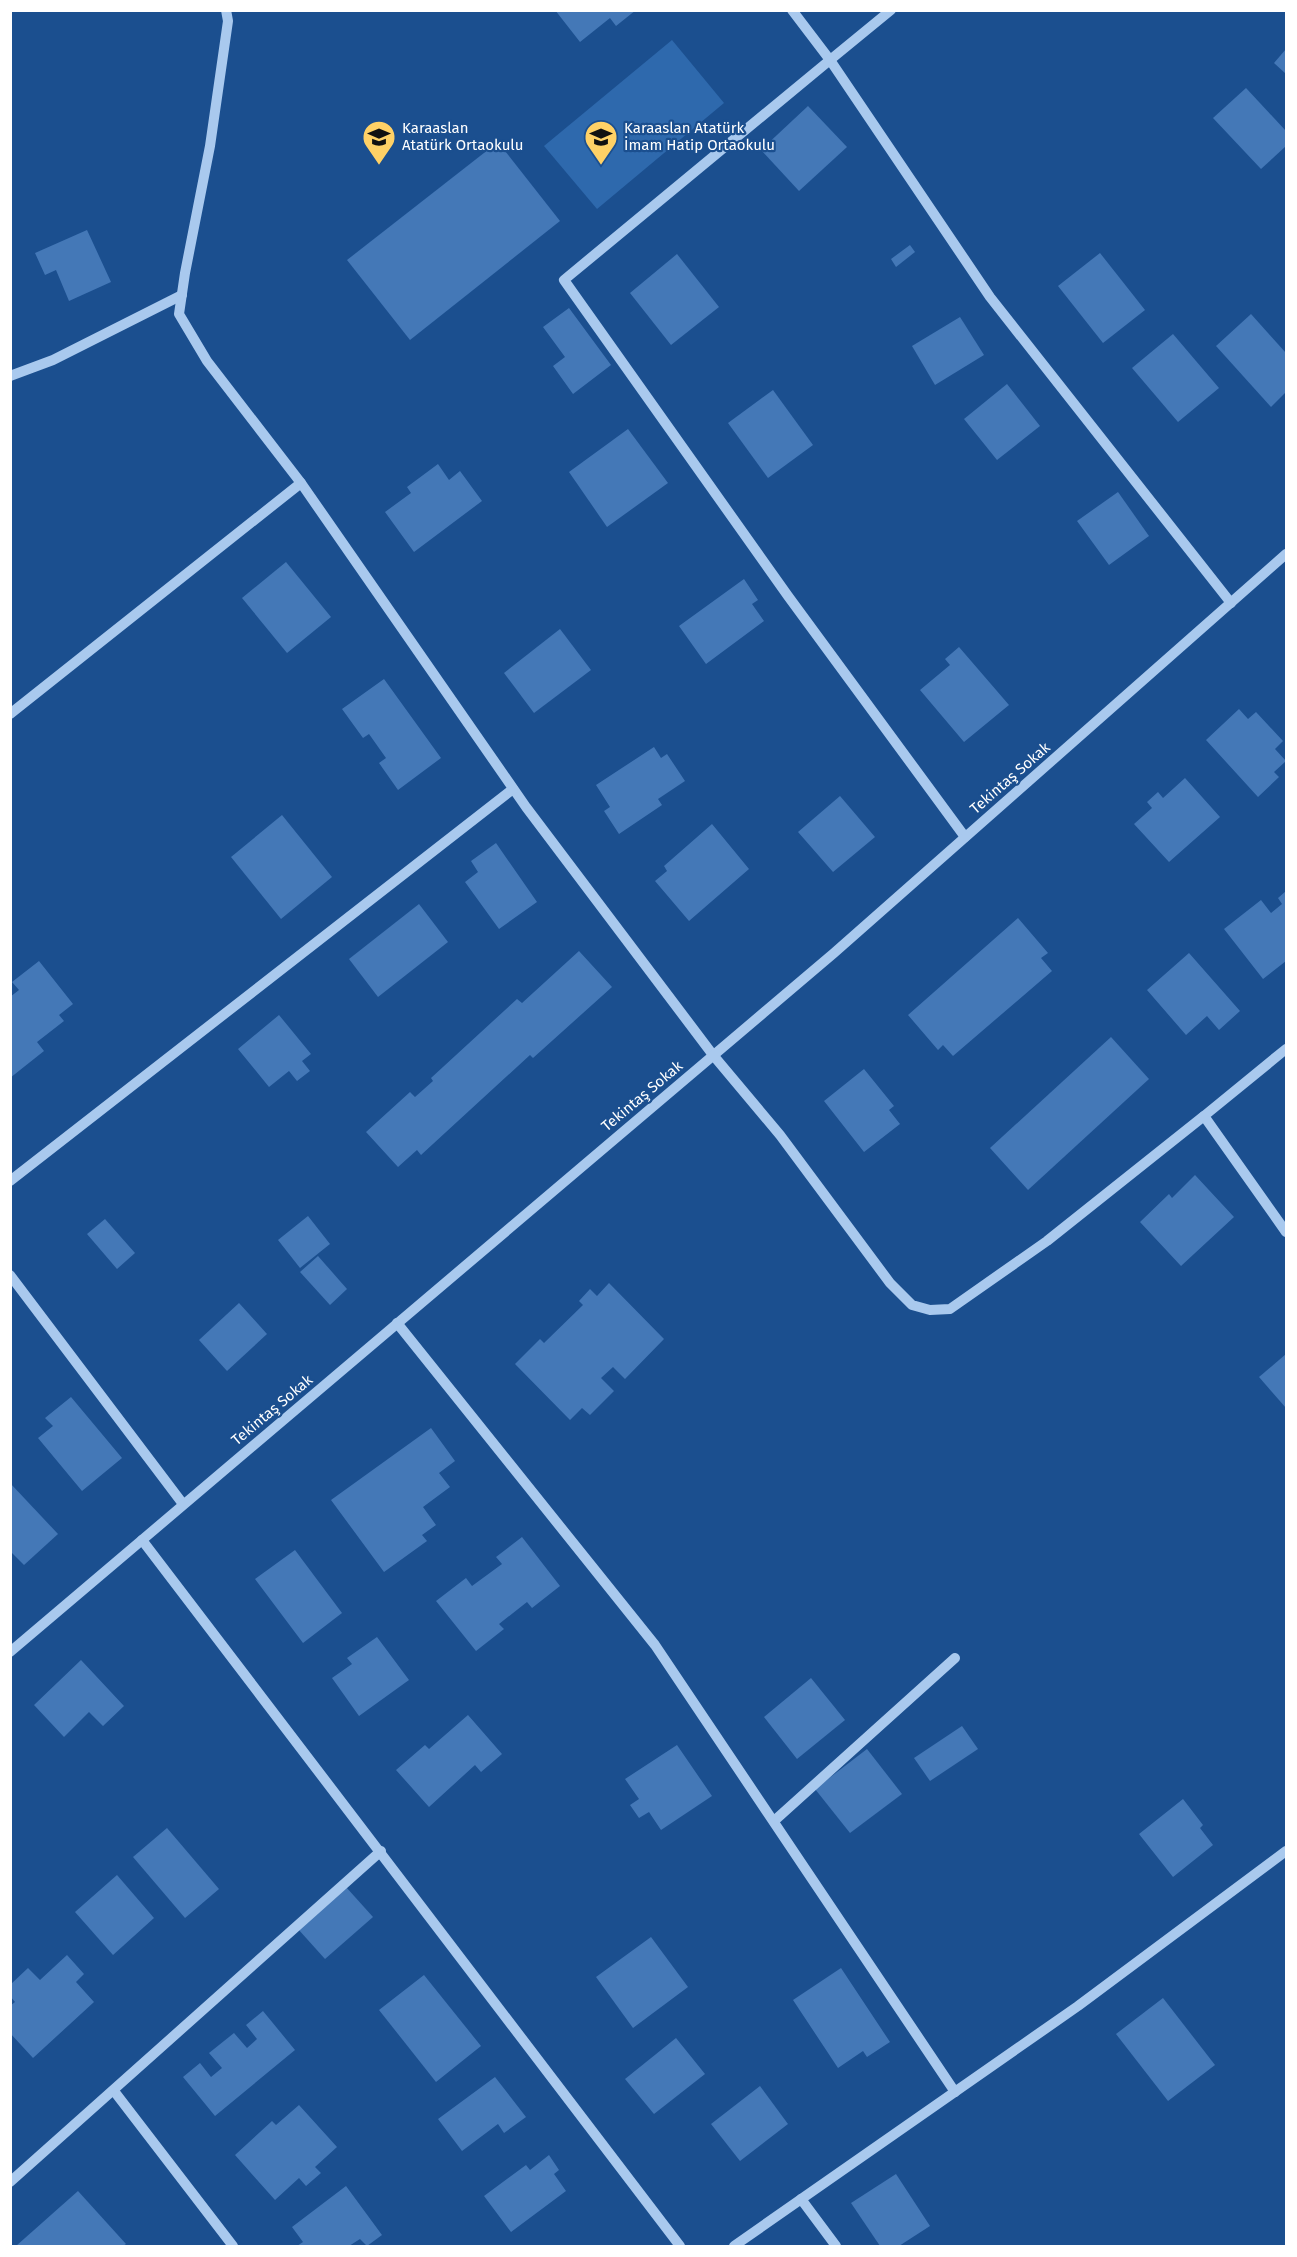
<svg xmlns="http://www.w3.org/2000/svg" width="1297" height="2257" viewBox="0 0 1297 2257" font-family="'Fira Sans',sans-serif">
<style>
.green{fill:#2e69ad}
.building{fill:#4478b7}
.lines{fill:none;stroke-linecap:round;stroke-linejoin:round}
.minor{stroke:#a9c9ee;stroke-width:10}
.labels{text-anchor:middle;stroke-width:4.5;stroke-linejoin:round;paint-order:stroke}
.poi-label{font-size:15px;fill:#fff;stroke:#1b4f8f;text-anchor:start}
.street-label{font-size:15px;fill:#fff;stroke:#1b4f8f}
</style>
<rect width="100%" height="100%" fill="#1b4f8f"/>
<path class="green" d="M672 40 724 103 597 209 544 146Z"/>
<g class="building">
<path d="M555 10H636L616 26 610 18 580 42Z"/>
<path d="M1286 49V74L1274 63Z"/>
<path d="M1246 88 1286 131V146L1261 169 1213 118Z"/>
<path d="M808 106 847 147 799 191 761 150Z"/>
<path d="M498 142 560 221 410 340 347 260Z"/>
<path d="M87 230 111 282 69 301 56 270 45 275 35 253Z"/>
<path d="M910 245 915 252 896 267 891 259Z"/>
<path d="M1100 253 1145 310 1103 343 1058 286Z"/>
<path d="M677 254 719 307 671 345 630 293Z"/>
<path d="M569 308 611 365 573 394 553 366 565 357 543 327Z"/>
<path d="M1251 314 1286 353V392L1271 407 1216 346Z"/>
<path d="M960 317 984 355 935 385 912 346Z"/>
<path d="M1173 334 1219 388 1178 422 1132 368Z"/>
<path d="M1007 384 1040 426 997 460 964 419Z"/>
<path d="M773 390 813 445 768 478 728 423Z"/>
<path d="M628 429 668 483 607 527 569 472Z"/>
<path d="M438 464 449 480 460 471 482 501 414 552 385 512 411 493 407 487Z"/>
<path d="M1118 492 1149 536 1109 565 1077 521Z"/>
<path d="M286 562 331 617 287 653 242 598Z"/>
<path d="M744 579 758 600 752 604 764 621 706 664 679 626Z"/>
<path d="M560 629 591 670 534 713 504 673Z"/>
<path d="M959 647 1009 705 964 742 920 690 950 665 945 659Z"/>
<path d="M384 679 441 758 398 790 379 763 386 758 369 734 363 738 342 709Z"/>
<path d="M1239 709 1248 719 1256 712 1283 741 1275 749 1286 761 1274 772 1279 777 1258 797 1206 740Z"/>
<path d="M654 747 661 758 667 754 685 781 658 799 662 805 619 834 604 811 610 807 596 785Z"/>
<path d="M1185 778 1220 817 1169 862 1134 824 1152 808 1147 802 1158 792 1163 798Z"/>
<path d="M840 796 875 837 833 872 798 832Z"/>
<path d="M282 815 332 877 281 919 231 857Z"/>
<path d="M712 824 749 869 689 921 655 881 667 871 664 866Z"/>
<path d="M496 843 537 902 499 929 465 882 478 872 471 861Z"/>
<path d="M1286 891V961L1263 979 1224 929 1261 900 1271 913 1282 904 1278 898Z"/>
<path d="M419 904 448 942 378 997 349 959Z"/>
<path d="M1018 918 1048 953 1041 958 1052 971 953 1056 943 1045 938 1050 908 1015Z"/>
<path d="M579 951 612 987 533 1058 530 1055 421 1155 417 1150 398 1167 366 1132 410 1092 415 1097 433 1081 431 1078 517 999 522 1003Z"/>
<path d="M1189 953 1240 1011 1219 1030 1207 1016 1186 1035 1147 990Z"/>
<path d="M39 961 73 1004 59 1015 64 1021 37 1042 44 1051 10 1078V997L19 990 12 982Z"/>
<path d="M279 1015 311 1054 302 1061 310 1071 297 1081 289 1071 269 1087 238 1049Z"/>
<path d="M1111 1037 1149 1079 1028 1190 990 1148Z"/>
<path d="M864 1069 894 1106 889 1110 900 1124 864 1152 824 1101Z"/>
<path d="M1195 1175 1234 1217 1181 1266 1140 1222 1169 1194 1172 1198Z"/>
<path d="M308 1216 330 1244 300 1268 278 1240Z"/>
<path d="M105 1219 135 1253 117 1269 87 1234Z"/>
<path d="M318 1256 347 1289 330 1305 300 1272Z"/>
<path d="M609 1283 664 1339 625 1379 613 1367 601 1378 614 1391 590 1415 582 1408 570 1420 515 1364 540 1339 544 1343 583 1305 579 1301 590 1289 597 1296Z"/>
<path d="M239 1303 267 1334 227 1371 199 1340Z"/>
<path d="M1286 1354V1408L1259 1377Z"/>
<path d="M71 1397 122 1458 82 1491 38 1438 53 1426 45 1418Z"/>
<path d="M431 1428 455 1461 439 1473 450 1487 423 1507 436 1525 422 1535 427 1541 384 1572 331 1500Z"/>
<path d="M10 1483 58 1534 24 1565 10 1551Z"/>
<path d="M522 1537 560 1586 532 1608 527 1602 499 1624 504 1629 476 1651 436 1601 466 1578 472 1586 502 1564 496 1557Z"/>
<path d="M295 1550 342 1613 303 1643 255 1579Z"/>
<path d="M377 1637 409 1680 359 1716 332 1678 352 1664 347 1658Z"/>
<path d="M81 1660 124 1706 103 1726 89 1712 64 1737 34 1705Z"/>
<path d="M811 1678 845 1720 797 1759 764 1717Z"/>
<path d="M468 1715 502 1754 481 1772 475 1765 429 1807 396 1770 425 1745 429 1749Z"/>
<path d="M962 1726 978 1749 930 1781 914 1758Z"/>
<path d="M677 1745 712 1796 661 1830 649 1812 639 1818 630 1805 639 1799 625 1779Z"/>
<path d="M867 1749 902 1794 850 1833 815 1789Z"/>
<path d="M1183 1799 1203 1825 1200 1828 1213 1845 1173 1877 1139 1834Z"/>
<path d="M167 1828 219 1889 185 1918 133 1857Z"/>
<path d="M117 1875 154 1918 113 1955 75 1912Z"/>
<path d="M346 1887 373 1917 325 1959 298 1929Z"/>
<path d="M651 1937 688 1987 633 2028 596 1977Z"/>
<path d="M67 1955 84 1974 76 1982 94 2002 33 2058 10 2033V2006L15 2002 10 1996V1985L28 1968 40 1980Z"/>
<path d="M841 1968 890 2042 867 2057 863 2051 838 2068 793 2000Z"/>
<path d="M424 1975 481 2046 436 2082 379 2010Z"/>
<path d="M1163 1998 1215 2065 1168 2101 1116 2034Z"/>
<path d="M263 2011 295 2050 215 2116 183 2077 200 2063 211 2077 222 2068 209 2053 234 2033 247 2048 257 2039 246 2025Z"/>
<path d="M676 2038 705 2074 654 2114 625 2079Z"/>
<path d="M495 2077 526 2117 504 2133 498 2124 462 2151 438 2119Z"/>
<path d="M760 2086 788 2124 740 2161 711 2124Z"/>
<path d="M299 2105 337 2147 315 2167 321 2173 306 2186 299 2178 275 2200 235 2155 272 2121 276 2125Z"/>
<path d="M549 2155 559 2170 554 2174 566 2191 511 2232 484 2196 526 2165 530 2170Z"/>
<path d="M896 2174 930 2226 899 2246H880L851 2203Z"/>
<path d="M346 2186 382 2235 367 2246 360 2239 349 2246H297L303 2242 292 2227Z"/>
<path d="M78 2191 126 2244 123 2246H16Z"/>
</g>
<g class="lines">
<g class="minor">
<path d="M226 10 228 21 210 146 185 273 179 314 207 361 301 483 526 807 713 1055 780 1135 890 1283 912 1305 930 1310 950 1309 1047 1241 1204 1116"/>
<path d="M792 10 830 60 891 10"/>
<path d="M10 376 53 360 182 295"/>
<path d="M10 714 301 483"/>
<path d="M965 837 788 596 564 280 830 60 990 297 1231 603"/>
<path d="M1286 1049 1204 1116 1286 1232"/>
<path d="M10 1181 513 789"/>
<path d="M10 1275 183 1504"/>
<path d="M397 1323 655 1645 955 2092"/>
<path d="M142 1540 680 2246"/>
<path d="M10 1652 834 953 1286 554"/>
<path d="M774 1821 955 1658"/>
<path d="M114 2091 233 2246"/>
<path d="M10 2182 381 1851"/>
<path d="M801 2199 836 2246"/>
<path d="M734 2246 1078 2006 1286 1851"/>
</g>
</g>
<defs>
<g id="school-pin" transform="scale(1.725)"><path d="M0 17L-7.5 6A9.5 9.5 0 1 1 7.5 6Z" fill="#ffd166" stroke="#1b4f8f"/><path d="M0-5L7-2L0 1L-7-2ZM-4 1L0 2.5L4 1V4Q0 6-4 4Z" fill="#111"/></g>
</defs>
<g fill-rule="evenodd">
<use href="#school-pin" x="379" y="137"/>
<use href="#school-pin" x="601" y="137"/>
</g>
<g class="labels">
<g class="poi-label">
<text x="402" y="133">Karaaslan<tspan x="402" dy="17">Atatürk Ortaokulu</tspan></text>
<text x="624" y="133">Karaaslan Atatürk<tspan x="624" dy="17">İmam Hatip Ortaokulu</tspan></text>
</g>
<g class="street-label">
<text transform="translate(1010 778) rotate(-41)" y="5">Tekintaş Sokak</text>
<text transform="translate(642 1096) rotate(-40)" y="5">Tekintaş Sokak</text>
<text transform="translate(272 1410) rotate(-40)" y="5">Tekintaş Sokak</text>
</g>
</g>
<rect width="1297" height="2257" fill="none" stroke="#ffffff" stroke-width="24"/>
</svg>
